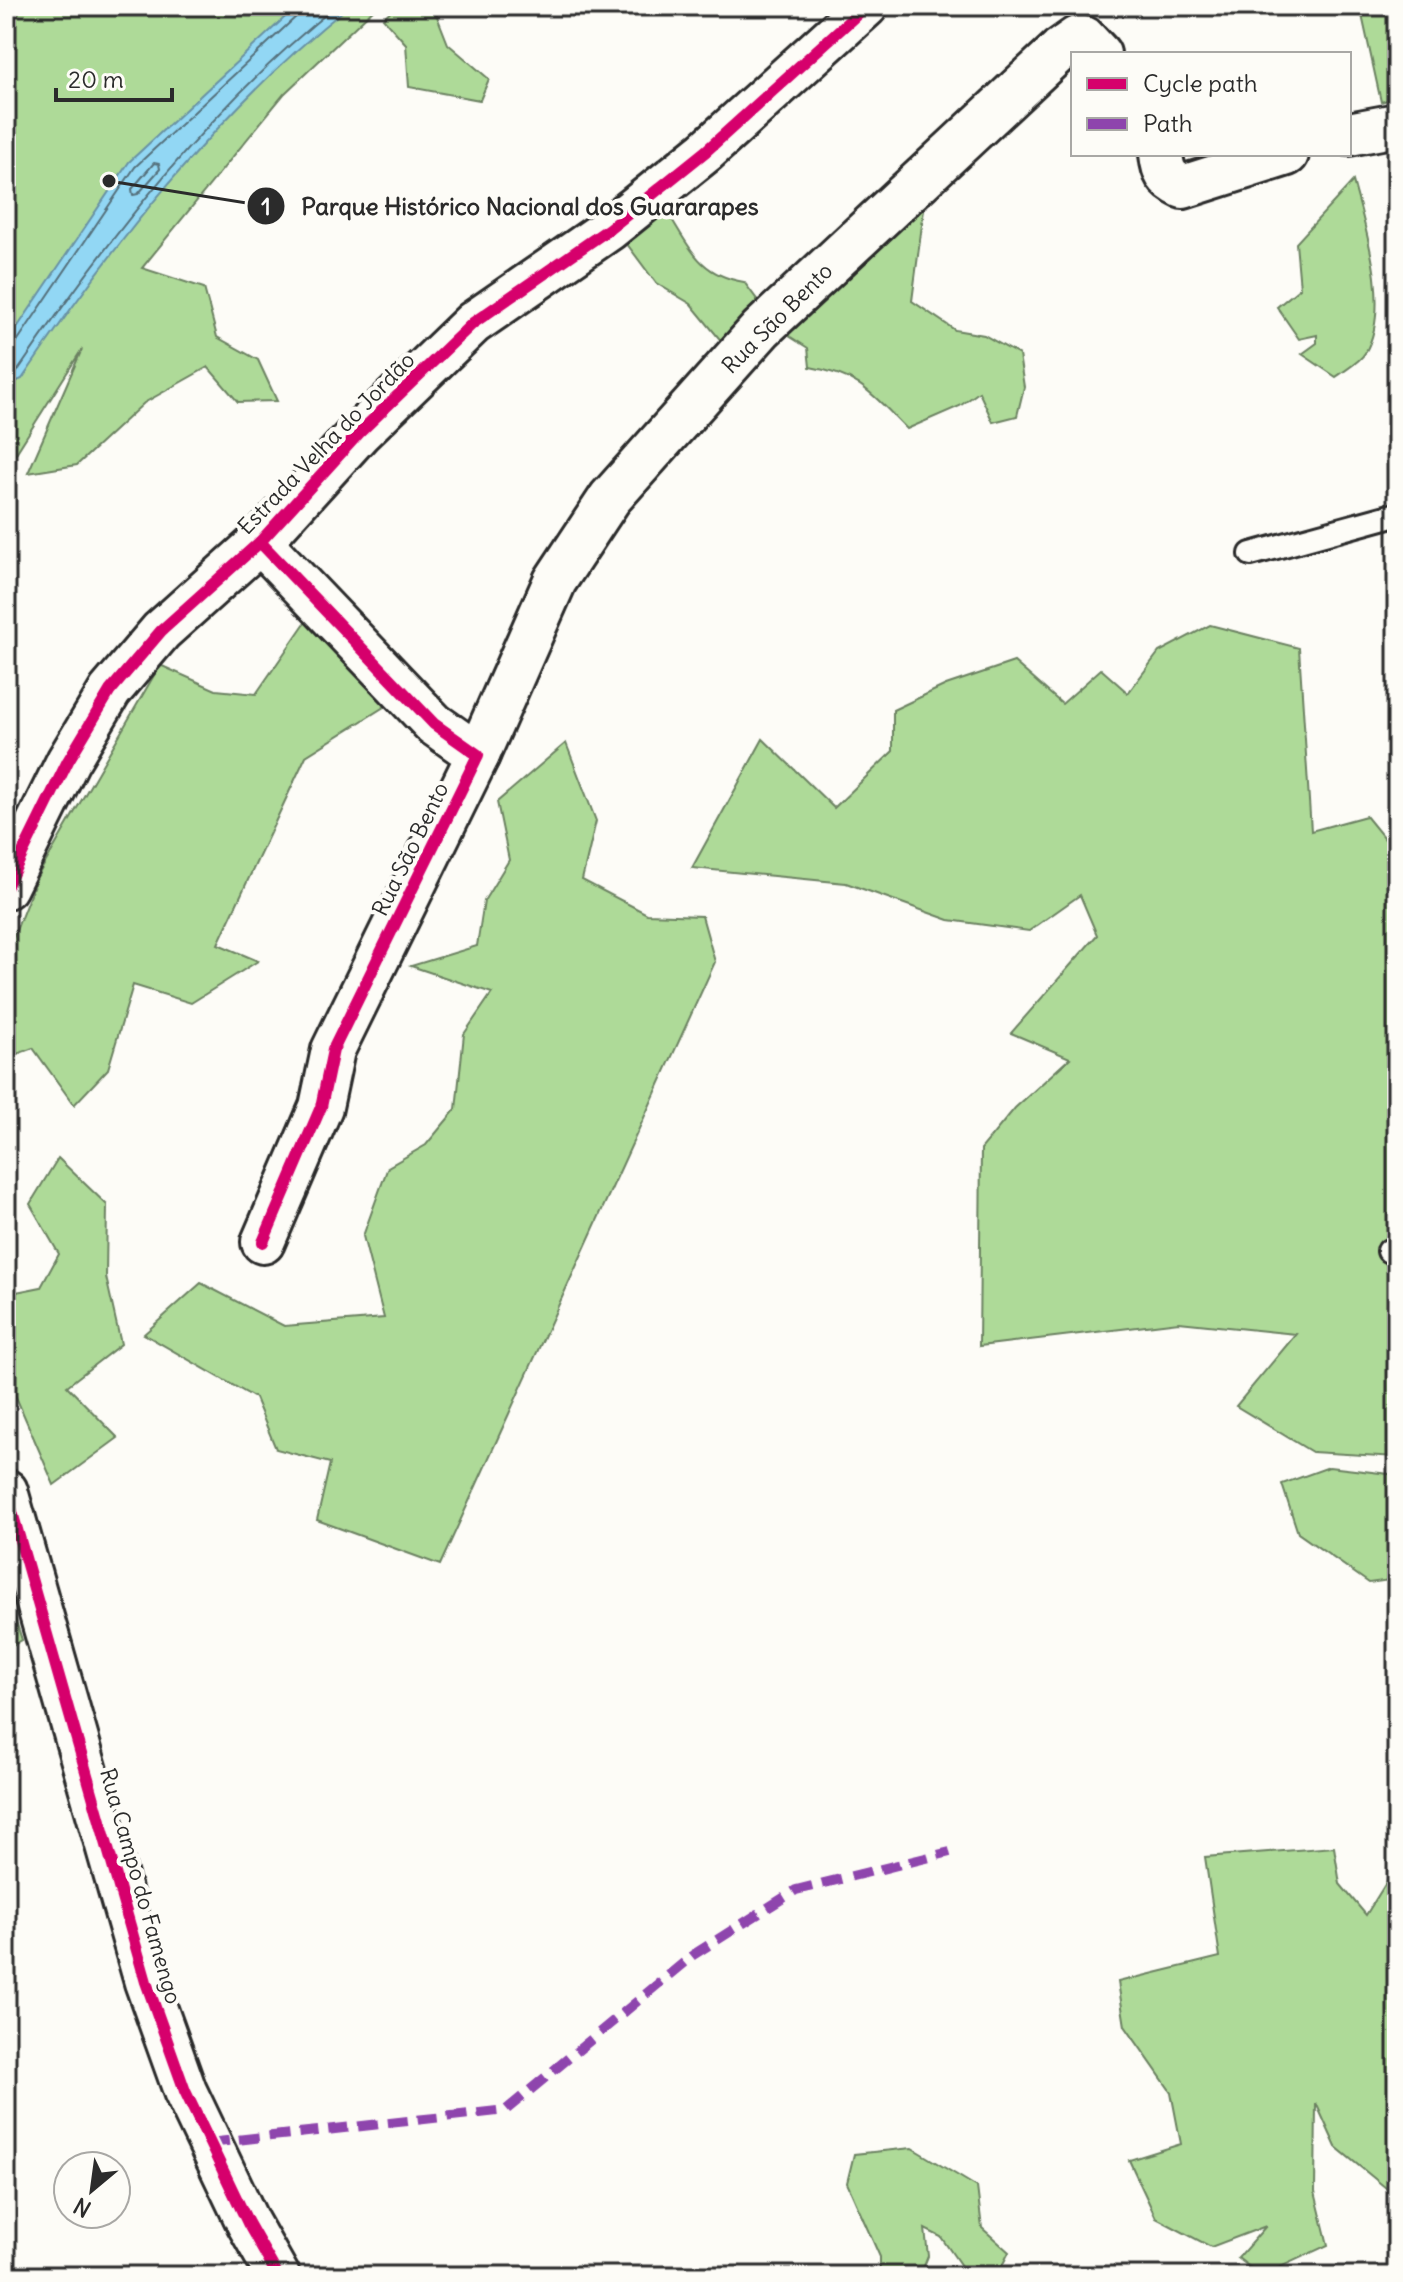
<svg xmlns="http://www.w3.org/2000/svg" width="1403" height="2282" viewBox="0 0 1403 2282" font-family="Delius,sans-serif">
<style>
.green{fill:#aeda98;stroke:#6c8262;stroke-width:2}
.water{fill:#92d7f4;stroke:#6992a4;stroke-width:2}
.lines{fill:none;stroke-linecap:round;stroke-linejoin:round}
.shore{stroke:#54707b;stroke-width:2}
.service-casing{stroke:#2b2b2b;stroke-width:28}
.minor-casing{stroke:#2b2b2b;stroke-width:48}
.service{stroke:#fdfcf7;stroke-width:22}
.minor{stroke:#fdfcf7;stroke-width:42}
.quiet{stroke:#8e44ad;stroke-width:10;stroke-dasharray:20 10;stroke-linecap:butt}
.cycleway-casing{stroke:#fdfcf7;stroke-width:17}
.cycleway{stroke:#d6006c;stroke-width:12}
.labels{text-anchor:middle;stroke-width:8;stroke-linejoin:round;paint-order:stroke}
.street-label{font-size:22px;fill:#2b2b2b;stroke:#fdfcf7}
.leader{fill:none;stroke:#2b2b2b;stroke-width:3}
.callout-dot{fill:#2b2b2b;stroke:#fdfcf7;stroke-width:3}
.mark-label{font-size:24px;text-anchor:middle;font-weight:bold;fill:#fff}
.callout-label{font-size:24px;text-anchor:middle;font-weight:bold;fill:#2b2b2b;stroke:#fdfcf7;stroke-width:8;stroke-linejoin:round;paint-order:stroke}
</style>
<rect width="100%" height="100%" fill="#fdfcf7"/>
<filter id="ink" filterUnits="userSpaceOnUse"><feTurbulence type="fractalNoise" baseFrequency=".0125" numOctaves="2"/><feDisplacementMap in="SourceGraphic" scale="16" xChannelSelector="R" yChannelSelector="G"/><feConvolveMatrix kernelMatrix="1 2 1 2 8 2 1 2 1" color-interpolation-filters="sRGB"/></filter>
<g filter="url(#ink)">
<g class="green">
<path d="M6 6H377L284 94 142 268 204 288 217 337 258 360 277 401 238 402 208 367 144 403 77 465 28 473 82 349 6 469Z"/>
<path d="M396 6H433L448 44 489 79 480 100 409 87 406 44 383 18Z"/>
<path d="M1360 6H1397V97L1381 102Z"/>
<path d="M1353 181C1365 227 1392 308 1365 353 1360 362 1345 370 1336 377L1302 354 1317 343V335L1299 339 1277 307 1300 288 1296 243Z"/>
<path d="M659 200C687 237 692 274 744 282L764 309 727 348 691 304 656 283 618 232Z"/>
<path d="M925 202 912 301 955 330 984 335 1019 355 1024 387 1017 416 993 422 979 392 960 406 907 429C872 394 861 376 810 367L808 348 786 334Z"/>
<path d="M309 617 387 705 306 756 218 944 258 961 191 1003 133 985 108 1069 74 1105 33 1048 6 1058V956L37 877 160 665 216 690 256 694Z"/>
<path d="M1210 625 1299 648 1311 831 1366 816 1397 854V1457L1312 1452 1236 1406 1296 1334 1179 1322 979 1346 981 1149 1015 1108 1070 1058 1011 1033 1097 935 1080 895 1029 931 949 920 846 883 692 868 763 739 834 808 893 751V710L946 685 1014 662 1062 704 1101 669 1128 693 1159 652Z"/>
<path d="M566 743 596 821 582 880 647 914 702 916 715 962 440 1565 317 1520 330 1463 276 1449 255 1398 144 1334 201 1283 284 1326 384 1318 363 1236 388 1167 426 1145 456 1109 464 1034 492 993 411 966 477 946 484 901 509 860 497 802Z"/>
<path d="M58 1158 107 1205 106 1277 121 1344 67 1386 118 1438 54 1485 6 1374V1294L41 1287 59 1254 30 1204Z"/>
<path d="M1329 1467 1397 1475V1579L1369 1583 1298 1533 1282 1484Z"/>
<path d="M6 1591 22 1640 6 1649Z"/>
<path d="M1334 1847 1340 1884 1366 1915 1394 1870H1397V2197L1336 2147 1316 2103 1315 2192 1328 2245 1261 2276 1238 2258 1266 2226 1211 2247 1156 2218 1129 2160 1181 2144 1171 2092 1125 2026 1118 1982 1220 1957 1205 1857Z"/>
<path d="M912 2148 977 2187 982 2228 1009 2252 997 2276H968L941 2237 925 2229 928 2256 920 2276H880V2257L847 2183 854 2154Z"/>
</g>
<path class="water" d="M297 6H349C220 109 114 243 22 379L6 386V344L129 162Z"/>
<g class="lines">
<g class="shore">
<path d="M154 163 159 164 160 169 138 194 133 195 132 189Z"/>
<path d="M6 347 16 343 135 167 298 15 301 6"/>
<path d="M6 377 17 372C107 240 210 107 336 6"/>
</g>
<g class="service-casing">
<g id="service">
<path d="M1251 554 1397 514"/>
<path d="M1389 1251 1397 1250"/>
</g>
</g>
<g class="minor-casing">
<g id="minor">
<path d="M1349 134 1397 125"/>
<path d="M1161 154C1163 172 1166 179 1183 187L1287 154"/>
<path d="M260 542 434 724 478 755 333 1050 321 1107 263 1242"/>
<path d="M478 755 555 581 610 498 761 329 1060 50 1077 38H1084L1099 54"/>
<path d="M6 887 68 761 110 691 161 631 260 542 359 433 473 323 609 229 706 151 866 6"/>
<path d="M6 1491 146 1982 185 2091 248 2223 278 2276"/>
</g>
</g>
<use href="#service" class="service"/>
<use href="#minor" class="minor"/>
<path class="quiet" d="M209 2143 506 2110 693 1955 796 1890 950 1852"/>
<g class="cycleway-casing">
<g id="cycleway">
<path d="M260 542 434 724 478 755 333 1050 321 1107 263 1242"/>
<path d="M6 887 68 761 110 691 161 631 260 542 359 433 473 323 609 229 706 151 866 6"/>
<path d="M6 1491 146 1982 185 2091 248 2223 278 2276"/>
</g>
</g>
<use href="#cycleway" class="cycleway"/>
</g>
</g>
<g class="labels">
<g class="street-label">
<text transform="translate(777 318) rotate(-45)" y="8">Rua São Bento</text>
<text transform="translate(326 443) rotate(-46)" y="8">Estrada Velha do Jordão</text>
<text transform="translate(410 849) rotate(-64)" y="8">Rua São Bento</text>
<text transform="translate(141 1886) rotate(74)" y="8">Rua Campo do Famengo</text>
</g>
</g>
<path class="leader" d="M109 181L266 206"/>
<g class="callout-dot">
<circle cx="109" cy="181" r="8"/>
<circle cx="266" cy="206" r="20"/>
</g>
<g class="mark-label">
<text x="266" y="215">1</text>
</g>
<g class="callout-label">
<text x="530" y="215">Parque Histórico Nacional dos Guararapes</text>
</g>
<rect width="1403" height="2282" fill="none" stroke="#fdfcf7" stroke-width="32"/>
<rect x="16" y="16" width="1371" height="2250" fill="none" stroke="#2b2b2b" stroke-width="3" filter="url(#ink)"/>
<rect x="1071" y="52" width="280" height="104" fill="#fdfcf7" stroke="#a9a8a5" stroke-width="2"/>
<rect x="1087" y="78" width="40" height="12" fill="#d6006c" stroke="#a9a8a5" stroke-width="2"/>
<text x="1143" y="92" font-size="24" fill="#2b2b2b">Cycle path</text>
<rect x="1087" y="118" width="40" height="12" fill="#8e44ad" stroke="#a9a8a5" stroke-width="2"/>
<text x="1143" y="132" font-size="24" fill="#2b2b2b">Path</text>
<g transform="translate(92 2190) rotate(209)"><circle r="38" fill="#fdfcf7" stroke="#a9a8a5" stroke-width="2"/>
<path d="M0-6L14 30L0 20L-14 30Z" fill="#2b2b2b"/>
<text y="-12" font-size="22" font-weight="bold" text-anchor="middle" fill="#2b2b2b">N</text>
</g>
<path d="M56 88v12h116v-12" fill="none" stroke="#2b2b2b" stroke-width="4"/>
<text x="68" y="88" font-size="24" fill="#2b2b2b" stroke="#fdfcf7" stroke-width="6" paint-order="stroke">20 m</text>
</svg>
